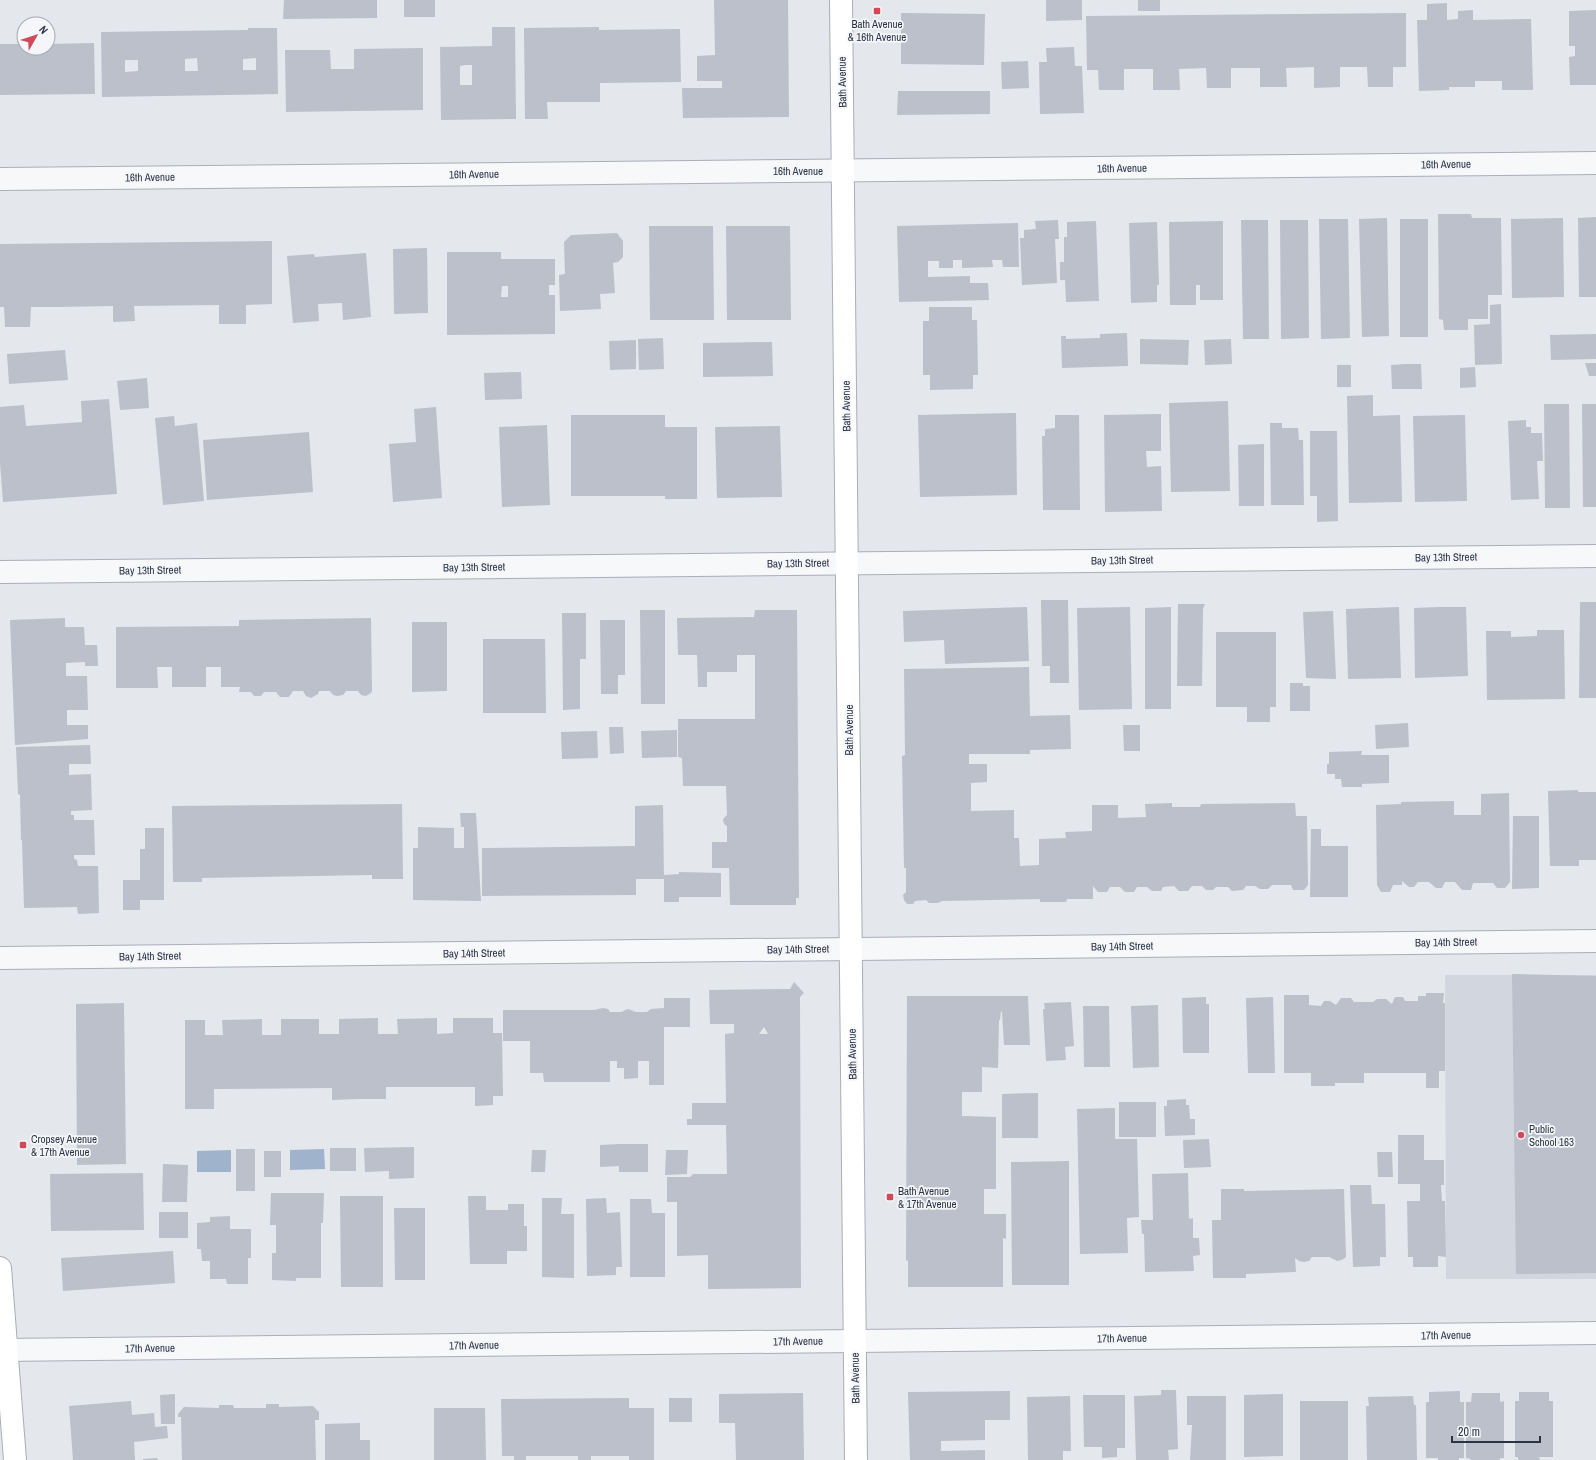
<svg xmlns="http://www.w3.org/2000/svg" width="1596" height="1460" viewBox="0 0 1596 1460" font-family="'Archivo Narrow',sans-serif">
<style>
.built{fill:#d2d6de}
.water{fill:#9fb4cc}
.building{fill:#bbc0ca;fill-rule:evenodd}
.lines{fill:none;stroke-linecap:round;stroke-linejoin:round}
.street-casing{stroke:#a9aeb7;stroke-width:24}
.secondary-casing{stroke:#a9aeb7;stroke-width:24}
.street{stroke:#f7f8fa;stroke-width:22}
.secondary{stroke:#fff;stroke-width:22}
.poi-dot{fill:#d1495b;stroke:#f4f6f9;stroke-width:1.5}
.labels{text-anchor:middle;stroke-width:3.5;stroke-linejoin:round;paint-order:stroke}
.poi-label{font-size:11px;fill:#2b3445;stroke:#f4f6f9;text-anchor:start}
.street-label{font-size:11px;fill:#2b3445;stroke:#f4f6f9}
</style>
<rect width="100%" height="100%" fill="#e4e7ec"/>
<path class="built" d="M1445 975H1596V1279H1446Z"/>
<g class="water">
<path d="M324 1149 325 1169 290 1170V1150Z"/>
<path d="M231 1150V1172H197V1151Z"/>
</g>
<g class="building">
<path d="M284 0H377V18L283 19Z"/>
<rect x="404" y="0" width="31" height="17"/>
<path d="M714 0H788L789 117 683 118 682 88H722V81H697V56L715 55Z"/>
<path d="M1046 0H1082V20L1046 21Z"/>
<rect x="1138" y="0" width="22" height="11"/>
<path d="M1447 3V20L1458 19V11L1473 10V20L1531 19 1533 90H1502V81H1475V87H1449V90L1419 91 1417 20H1427V4Z"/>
<path d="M1596 10V85H1570L1569 57 1575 56V46H1569V11Z"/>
<path d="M901 13 985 14 984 65 901 64Z"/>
<path d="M1406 13V67H1393V87H1368L1367 67H1340V87L1314 88V67L1286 68 1287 87H1260V68H1231V88H1207L1206 68 1179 69 1180 90H1153V69H1124V90H1099L1098 70H1087L1086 16Z"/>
<path d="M492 27H515L516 119 441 120 440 47 492 46ZM466 65H472V85H460V66Z"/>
<path d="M599 27V30L680 29 681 82 600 83V102H547L548 119H525L524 28Z"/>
<path d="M248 28H277L278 94 102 97 101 32 248 30ZM197 58 198 71H185V59ZM256 58V70H243V59ZM125 60H138V71L125 72Z"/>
<path d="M94 43 95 94 0 95V44H24V48H48V44Z"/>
<path d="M1074 47 1075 66H1082L1084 113 1040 114 1039 62H1047L1046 48Z"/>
<path d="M423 48V110L286 112 285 50H330L331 69H354V49Z"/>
<path d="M1028 61 1029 88 1002 89 1001 62Z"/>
<path d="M898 91H990V114L897 115Z"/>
<path d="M1438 214H1471L1472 218H1501L1502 295H1488V319H1468V330H1444L1443 320 1439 319Z"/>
<path d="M1596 217V297H1579L1578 218Z"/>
<path d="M1387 218 1389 336 1362 337 1359 219Z"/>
<path d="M1563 218 1564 297 1512 298 1511 219Z"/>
<path d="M1319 219H1348L1350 338 1321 339Z"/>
<rect x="1400" y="219" width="28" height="118"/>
<path d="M1058 220 1059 239H1055L1057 283 1022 285 1020 238H1024V230L1036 229 1035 221Z"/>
<path d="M1241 220H1268L1269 339H1243Z"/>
<path d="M1280 220H1308L1309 338 1281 339Z"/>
<path d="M1096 221 1099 301 1066 302 1065 280H1060V262H1064V237H1067V222Z"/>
<path d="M1223 221V300H1200V285H1196V305H1170L1169 222Z"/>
<path d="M1157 222 1159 285H1157V302L1131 303 1129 223Z"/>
<path d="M1018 223 1019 267H1003L1002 260H992L993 267 962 268V260H953V268H939V261H928V277L970 276V283H988L989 300 899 302 897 226Z"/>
<path d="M649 226H713L714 320H650Z"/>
<path d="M726 226H790L791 320H727Z"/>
<path d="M617 233 623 241V257L618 262 613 263 615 293 600 294 601 309 560 311 559 275 565 274 564 242 571 235Z"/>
<path d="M272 241V304L246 305V324H219V305L134 306 135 321 113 322V306L57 307H31L30 327H5L4 307H0V244Z"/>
<path d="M427 248 428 313 394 314 393 249Z"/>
<path d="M447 252H501V259H555V285H549V295H555V334L447 335ZM502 286H508V297H501Z"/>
<path d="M366 253 371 317 343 320 342 303 318 304 319 321 293 323 287 256 314 254 315 257Z"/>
<path d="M1501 304 1502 364 1475 365 1474 325 1490 324V305Z"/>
<path d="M929 307H972V320H977L978 375H973V389L930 390V375H923V321H929Z"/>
<path d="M1127 333 1128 366 1062 368 1061 336H1066V339L1100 338V334Z"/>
<path d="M1596 334V359L1551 360 1550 335Z"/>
<path d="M663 338 664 369 639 370 638 339Z"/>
<path d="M1140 339 1189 340 1188 365 1140 364Z"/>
<path d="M1231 339 1232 364 1205 365 1204 340Z"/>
<path d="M636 340V369L610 370 609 341Z"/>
<path d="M772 342 773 376 703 377V343Z"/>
<path d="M65 350 68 380 9 384 7 354Z"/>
<path d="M1585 363H1596V376H1589Z"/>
<path d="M1406 364H1421L1422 389H1392L1391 365Z"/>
<rect x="1337" y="365" width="14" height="22"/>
<path d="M1475 367 1476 387 1460 388V368Z"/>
<path d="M521 372 522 399 485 400 484 373Z"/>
<path d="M147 378 149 408 120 410 117 381Z"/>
<path d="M1373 395V416L1400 415 1402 502 1349 503 1347 396Z"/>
<path d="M109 399 117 494 3 502 0 463V407L24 405 26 426 82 422 81 401Z"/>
<path d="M1228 401 1230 491 1171 492 1169 403Z"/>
<path d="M1544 404H1569L1570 508H1545Z"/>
<path d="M1582 404H1596V507H1583Z"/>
<path d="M436 407 442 498 393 502 389 444 416 442 414 409Z"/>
<path d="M1016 413 1017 495 920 497 918 415Z"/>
<path d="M1161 414V451H1146L1147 467 1161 466 1162 511 1105 512 1104 415Z"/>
<path d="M571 415H665V427H697V499H665V496H571Z"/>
<path d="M1055 415H1079L1080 510H1043L1042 436H1045V429L1055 428Z"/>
<path d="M1465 415 1467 501 1415 502 1413 416Z"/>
<path d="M174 416 175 426 197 423 204 501 163 505 155 418Z"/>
<path d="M1526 420V427H1531V433H1542L1543 461H1537L1539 499 1511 500 1508 421Z"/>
<path d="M1270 423H1282V428H1298L1299 440H1303L1304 505H1271Z"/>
<path d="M547 425 550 505 502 507 499 427Z"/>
<path d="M780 426 782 497 717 498 715 427Z"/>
<path d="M1310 431H1337L1338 521 1317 522V496H1310Z"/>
<path d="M309 432 313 492 207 500 203 440Z"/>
<path d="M1264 444V506H1239L1238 445Z"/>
<path d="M1041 600H1068L1069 683H1050V666H1042Z"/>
<path d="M1580 602H1596V698H1579Z"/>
<path d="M1178 604H1205L1203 609 1202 686H1177Z"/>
<path d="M1027 607 1029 661 945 664 944 640 904 642 903 611Z"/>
<path d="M1130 607 1132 709 1079 710 1077 608Z"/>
<path d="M1171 607V709H1145V608Z"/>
<path d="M1399 607 1401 678 1348 679 1346 609Z"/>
<path d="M1439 607H1466L1468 676 1415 678 1414 608Z"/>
<path d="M640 610H665V704H641Z"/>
<path d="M755 610H797L799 898H796V905H730L729 868H712V842H727V826L724 824 723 819 727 815 726 786H683L682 758 678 757V719H755V655H737V672H707V687H698L697 655H678L677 618 754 617Z"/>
<path d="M1333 611 1336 679 1306 678 1303 612Z"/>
<path d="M562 613H586V659H580V709L563 710Z"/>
<path d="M65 618V627H84L85 645H97L98 666H85V662L66 663V676H87L88 710H67V725H88V739L15 745 10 620Z"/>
<path d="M371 618 372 691 371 693 366 696 361 695 358 691H346L343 695 337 696 333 695 330 691H319L318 694 311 698 306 696 303 691H293L289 697H280L276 692H264L261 696H254L251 692H239L240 687H221V667H206V687H172V667H157L158 688H116V627L239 626V620Z"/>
<path d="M600 620H625V675H618V694H601Z"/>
<path d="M412 622H447V691L412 692Z"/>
<path d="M1537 630H1564L1565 699 1487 700 1486 631H1511V637L1537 636Z"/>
<path d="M1216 632H1276V707H1270V722H1247V707H1216Z"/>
<path d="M483 639H545L546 713H483Z"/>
<path d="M1029 667 1030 716 1070 715 1071 749 1030 750V754H969V764H987V782L971 783V811L1014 810V838H1019L1020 866 1039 865V839L1066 838 1065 832 1092 831V805H1118V818L1146 817 1145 804 1172 803V807H1200L1201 804 1295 803 1296 816H1307L1308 885 1304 890H1293L1291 885H1272L1268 889H1260L1255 886H1246L1243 890 1232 891 1228 887H1216L1213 890H1206L1202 886H1192L1188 891H1179L1174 886 1163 887 1161 891H1152L1147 887H1137L1134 892H1125L1120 887H1110L1107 892H1098L1093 886V899H1067L1066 902H1040V899L942 901 938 903H929L926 900 915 901 913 904H907L904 900 903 895 906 892V868H904L902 756 905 755 904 669Z"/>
<path d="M1290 683H1303V686H1310V711H1290Z"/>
<path d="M1408 723 1409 747 1376 749 1375 725Z"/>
<path d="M1123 725H1140V751H1124Z"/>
<path d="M609 727H623L624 753 610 754Z"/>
<path d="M677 730V757L642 758 641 731Z"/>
<path d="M597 731 598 758 562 759 561 732Z"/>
<path d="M90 745 91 764H69V775L91 774 92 810 71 811V815H74V820H94L95 855H74V859L77 860 78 866H98L99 913 78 914 77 907 24 908 22 840H21L20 795 18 794 16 747Z"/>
<path d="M1362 751 1361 755H1389V783L1362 784V787H1342L1341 779H1335V774H1327V764H1329V752Z"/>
<path d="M1578 790V792H1596V860H1579V866H1550L1548 791Z"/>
<path d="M1509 793 1510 882 1505 888H1497L1493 883H1473L1471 890H1462L1455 882H1445L1442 888H1436L1429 882H1418L1414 887H1409L1402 881V885H1393L1390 892H1381L1377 885 1376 805 1401 804V802L1454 801V815H1481V794Z"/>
<path d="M402 804 403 879H372V875L316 876 202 878V882H173L172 806Z"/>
<path d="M663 805 664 879H636V895L482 896V848L635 846V806Z"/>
<path d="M460 813H476L481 901 413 900V848H418V827L454 828V848H464V827H461Z"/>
<path d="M1513 816H1539V888L1512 889Z"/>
<path d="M145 828H164V900H140V910H123V880H140V849H145Z"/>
<path d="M1311 829H1321V846H1348V897H1310Z"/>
<path d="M679 872 721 873V897H679V902H664V875L679 874Z"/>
<path d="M1512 974 1596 976V1273L1516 1274Z"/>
<path d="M794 982 804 993 800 997 801 1288 708 1289V1255L677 1256V1202H667V1177H690L693 1174H727L726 1125H687V1119H692V1103H726L725 1034 734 1033V1024H710L709 990 790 989ZM764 1027 768 1034H759Z"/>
<path d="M1426 993H1444L1443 1003H1445V1071H1439V1088H1426V1073H1364V1083H1335V1086H1311V1073H1284V995H1309V1005L1321 1006 1324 1001H1330L1336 1005 1341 998H1351L1354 1002H1373L1377 999H1386L1392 1004 1395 997H1403L1405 1001H1418V996H1426Z"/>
<path d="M907 996H1028L1030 1045H1004L1002 1012 1001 1011 1000 1020H999L998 1068 982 1067V1092H962V1116L996 1117V1189H984V1214H1006V1239L1003 1238V1287H908V1260L906 1261Z"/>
<path d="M1206 997V1004H1209V1053H1183L1182 998Z"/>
<path d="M1273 997 1275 1073H1248L1246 998Z"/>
<path d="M664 998H690V1027H664V1085H649V1061H638V1078L624 1079V1068H617V1061H610V1082H544L543 1073H530V1041H503V1010H594L603 1008 608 1009 610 1012H621L628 1009 636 1012H647L651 1009 664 1008Z"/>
<path d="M1071 1002 1074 1046 1065 1047 1066 1060 1046 1061 1043 1009H1045L1044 1003Z"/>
<path d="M124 1003 126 1164 77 1165 76 1004Z"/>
<path d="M1158 1005 1159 1067 1133 1068 1131 1006Z"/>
<path d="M1083 1006H1109L1110 1067H1084Z"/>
<path d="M378 1018V1034H398L397 1019 437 1018V1034L453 1033V1018H493V1033H502L503 1096H493V1105L475 1106V1087H386V1099H358L332 1100V1088H330L214 1089V1109H185V1020H205V1035H223L222 1020 262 1019V1035H281V1019H319V1034H339V1019Z"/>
<path d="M1038 1093V1138H1002V1094Z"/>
<path d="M1186 1099V1105H1189L1190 1119H1195V1135L1165 1136 1164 1106H1167V1100Z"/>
<rect x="1119" y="1102" width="37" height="35"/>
<path d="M1115 1108V1139H1137L1139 1217 1127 1218 1128 1253 1080 1254 1077 1109Z"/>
<path d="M1398 1135H1424V1160H1444V1185H1441L1442 1201H1445L1446 1257 1438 1256V1267H1413V1257H1408L1407 1201H1420V1184H1398Z"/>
<path d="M1209 1139 1211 1167 1184 1168 1183 1140Z"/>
<path d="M619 1144H648V1172H619V1166L600 1167V1145Z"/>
<path d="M414 1147V1178L389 1179V1171L365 1172 364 1148Z"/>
<rect x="330" y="1148" width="26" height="23"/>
<rect x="236" y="1149" width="19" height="42"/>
<path d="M532 1150H546L545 1172H531Z"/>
<path d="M666 1150H688L687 1174 665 1175Z"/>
<rect x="264" y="1151" width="17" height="26"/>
<path d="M1377 1152H1392L1393 1177H1378Z"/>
<path d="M1069 1161V1285H1012L1011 1162Z"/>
<path d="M163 1164 188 1165 187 1202H162Z"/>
<path d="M143 1173 144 1230 51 1231 50 1174Z"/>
<path d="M1188 1173 1189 1219 1193 1218V1238H1199L1200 1255 1193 1256 1194 1271 1145 1272 1144 1234H1142L1141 1220H1153L1152 1174Z"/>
<path d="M1350 1185H1371L1372 1204H1385L1386 1257H1380V1266L1353 1267Z"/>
<path d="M1221 1189H1244V1191L1344 1189 1346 1257 1342 1260 1337 1261 1329 1257H1312L1309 1261 1304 1262 1299 1261 1295 1258 1296 1272 1246 1274V1278H1213L1212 1220H1221Z"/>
<path d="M271 1193H324L323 1223H321V1278H296V1281L272 1280V1253H276V1225H270Z"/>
<path d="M340 1196H383V1287H341Z"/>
<path d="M468 1196H486V1210H508V1204H524V1226H527V1251H507V1264H470Z"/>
<path d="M542 1198H562L561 1214H574V1278L542 1277Z"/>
<path d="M606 1198 607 1213 620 1212 622 1267H616V1275L587 1276 586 1199Z"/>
<path d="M630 1199H651L652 1213H665V1277H630Z"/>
<path d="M394 1208H425V1280H395Z"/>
<rect x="159" y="1212" width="29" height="26"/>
<path d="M230 1216V1229H251V1258H248V1284H227L226 1279H210V1261H202L201 1249H197V1223L210 1222V1217Z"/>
<path d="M173 1251 175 1283 63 1291 61 1258Z"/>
<path d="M1161 1390H1176L1178 1449 1168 1450 1169 1460H1136L1134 1396 1161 1395Z"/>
<path d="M1010 1391V1420H985V1440L941 1441V1451L985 1450V1460H910L908 1392Z"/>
<path d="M1460 1391V1402H1464V1458H1459V1460H1438V1458H1426V1402H1429V1392Z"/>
<path d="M1519 1392H1549V1401H1553V1457H1539L1540 1460H1518V1457H1515V1401H1519Z"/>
<path d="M803 1393 804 1460H736L735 1423H719V1394Z"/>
<path d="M1472 1393H1500V1402L1504 1401V1458H1500V1460H1471V1459L1466 1458V1402H1471Z"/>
<path d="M175 1394V1424H161L160 1395Z"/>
<path d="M1283 1394V1456L1244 1457V1395Z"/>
<path d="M1083 1395H1125V1448H1117V1457L1102 1458V1447H1084Z"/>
<path d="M1070 1396 1071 1451H1063V1460H1028L1027 1397Z"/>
<path d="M1187 1396H1226V1460H1190L1192 1425H1187Z"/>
<path d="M1413 1396 1414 1405H1416L1417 1460H1367L1366 1406H1369L1368 1397Z"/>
<path d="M629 1398V1408H654V1460H629V1456H591V1460H578V1456H526V1460H514V1456H502L501 1399Z"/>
<rect x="669" y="1398" width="23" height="24"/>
<path d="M131 1401 132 1415 154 1413 155 1427 167 1426 168 1438 134 1442 135 1460H73L69 1406Z"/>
<rect x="1300" y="1401" width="48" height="59"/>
<path d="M266 1404H279V1407L313 1406 319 1412V1420H315L316 1460H182L181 1417H178V1414L184 1407 219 1408V1405H233L234 1408H266Z"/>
<path d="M434 1408H485L486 1460H434Z"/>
<path d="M360 1423V1440H370V1460H325V1424Z"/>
<path d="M157 1458 158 1460H143V1459Z"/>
</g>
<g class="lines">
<g class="street-casing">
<g id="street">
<path d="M0 179 1596 163"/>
<path d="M0 572 1596 556"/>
<path d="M0 958 1596 941"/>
<path d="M0 1350 1596 1333"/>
</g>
</g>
<g class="secondary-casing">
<g id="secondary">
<path d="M841 0 856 1460"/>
<path d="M0 1268 15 1460"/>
</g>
</g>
<use href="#street" class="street"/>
<use href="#secondary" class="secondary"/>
</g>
<g class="poi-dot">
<rect x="873" y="7" width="8" height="8" rx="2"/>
<circle cx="1521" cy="1135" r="4"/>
<rect x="19" y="1141" width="8" height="8" rx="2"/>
<rect x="886" y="1193" width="8" height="8" rx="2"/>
</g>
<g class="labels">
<g class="poi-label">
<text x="877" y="28" text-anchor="middle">Bath Avenue<tspan x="877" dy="13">&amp; 16th Avenue</tspan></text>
<text x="1529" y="1133">Public<tspan x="1529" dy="13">School 163</tspan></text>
<text x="31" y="1143">Cropsey Avenue<tspan x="31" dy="13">&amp; 17th Avenue</tspan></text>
<text x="898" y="1195">Bath Avenue<tspan x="898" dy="13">&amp; 17th Avenue</tspan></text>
</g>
<g class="street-label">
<text transform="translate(842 82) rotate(-91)" y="4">Bath Avenue</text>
<text transform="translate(1446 164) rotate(-1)" y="4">16th Avenue</text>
<text transform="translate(1122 168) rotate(-1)" y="4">16th Avenue</text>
<text x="798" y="175">16th Avenue</text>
<text transform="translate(474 174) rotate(-1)" y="4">16th Avenue</text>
<text transform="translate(150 177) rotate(-1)" y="4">16th Avenue</text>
<text transform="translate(846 406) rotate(-91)" y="4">Bath Avenue</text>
<text transform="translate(1446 557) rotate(-1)" y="4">Bay 13th Street</text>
<text transform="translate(1122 560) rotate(-1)" y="4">Bay 13th Street</text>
<text transform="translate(798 563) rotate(-1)" y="4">Bay 13th Street</text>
<text transform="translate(474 567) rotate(-1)" y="4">Bay 13th Street</text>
<text transform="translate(150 570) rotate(-1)" y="4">Bay 13th Street</text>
<text transform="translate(849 730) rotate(-90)" y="4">Bath Avenue</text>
<text transform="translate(1446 942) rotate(-1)" y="4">Bay 14th Street</text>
<text transform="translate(1122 946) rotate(-1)" y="4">Bay 14th Street</text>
<text transform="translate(798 949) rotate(-1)" y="4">Bay 14th Street</text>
<text transform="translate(474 953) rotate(-1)" y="4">Bay 14th Street</text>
<text transform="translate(150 956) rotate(-1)" y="4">Bay 14th Street</text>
<text transform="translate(852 1054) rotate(-91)" y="4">Bath Avenue</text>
<text transform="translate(1446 1335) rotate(-1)" y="4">17th Avenue</text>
<text transform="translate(1122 1338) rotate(-1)" y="4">17th Avenue</text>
<text transform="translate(798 1341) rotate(-1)" y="4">17th Avenue</text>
<text transform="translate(474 1345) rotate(-1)" y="4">17th Avenue</text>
<text transform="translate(150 1348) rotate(-1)" y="4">17th Avenue</text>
<text transform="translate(855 1378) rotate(-91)" y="4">Bath Avenue</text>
</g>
</g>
<g transform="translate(36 36) rotate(51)"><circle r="19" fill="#f4f6f9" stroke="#a4a8b1"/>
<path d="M0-3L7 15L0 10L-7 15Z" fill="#d1495b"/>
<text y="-6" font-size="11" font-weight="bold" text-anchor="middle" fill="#2b3445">N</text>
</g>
<path d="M1452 1436v6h88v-6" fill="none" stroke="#2b3445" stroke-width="2"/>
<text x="1458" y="1436" font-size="12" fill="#2b3445" stroke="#f4f6f9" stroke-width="3" paint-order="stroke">20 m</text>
</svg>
